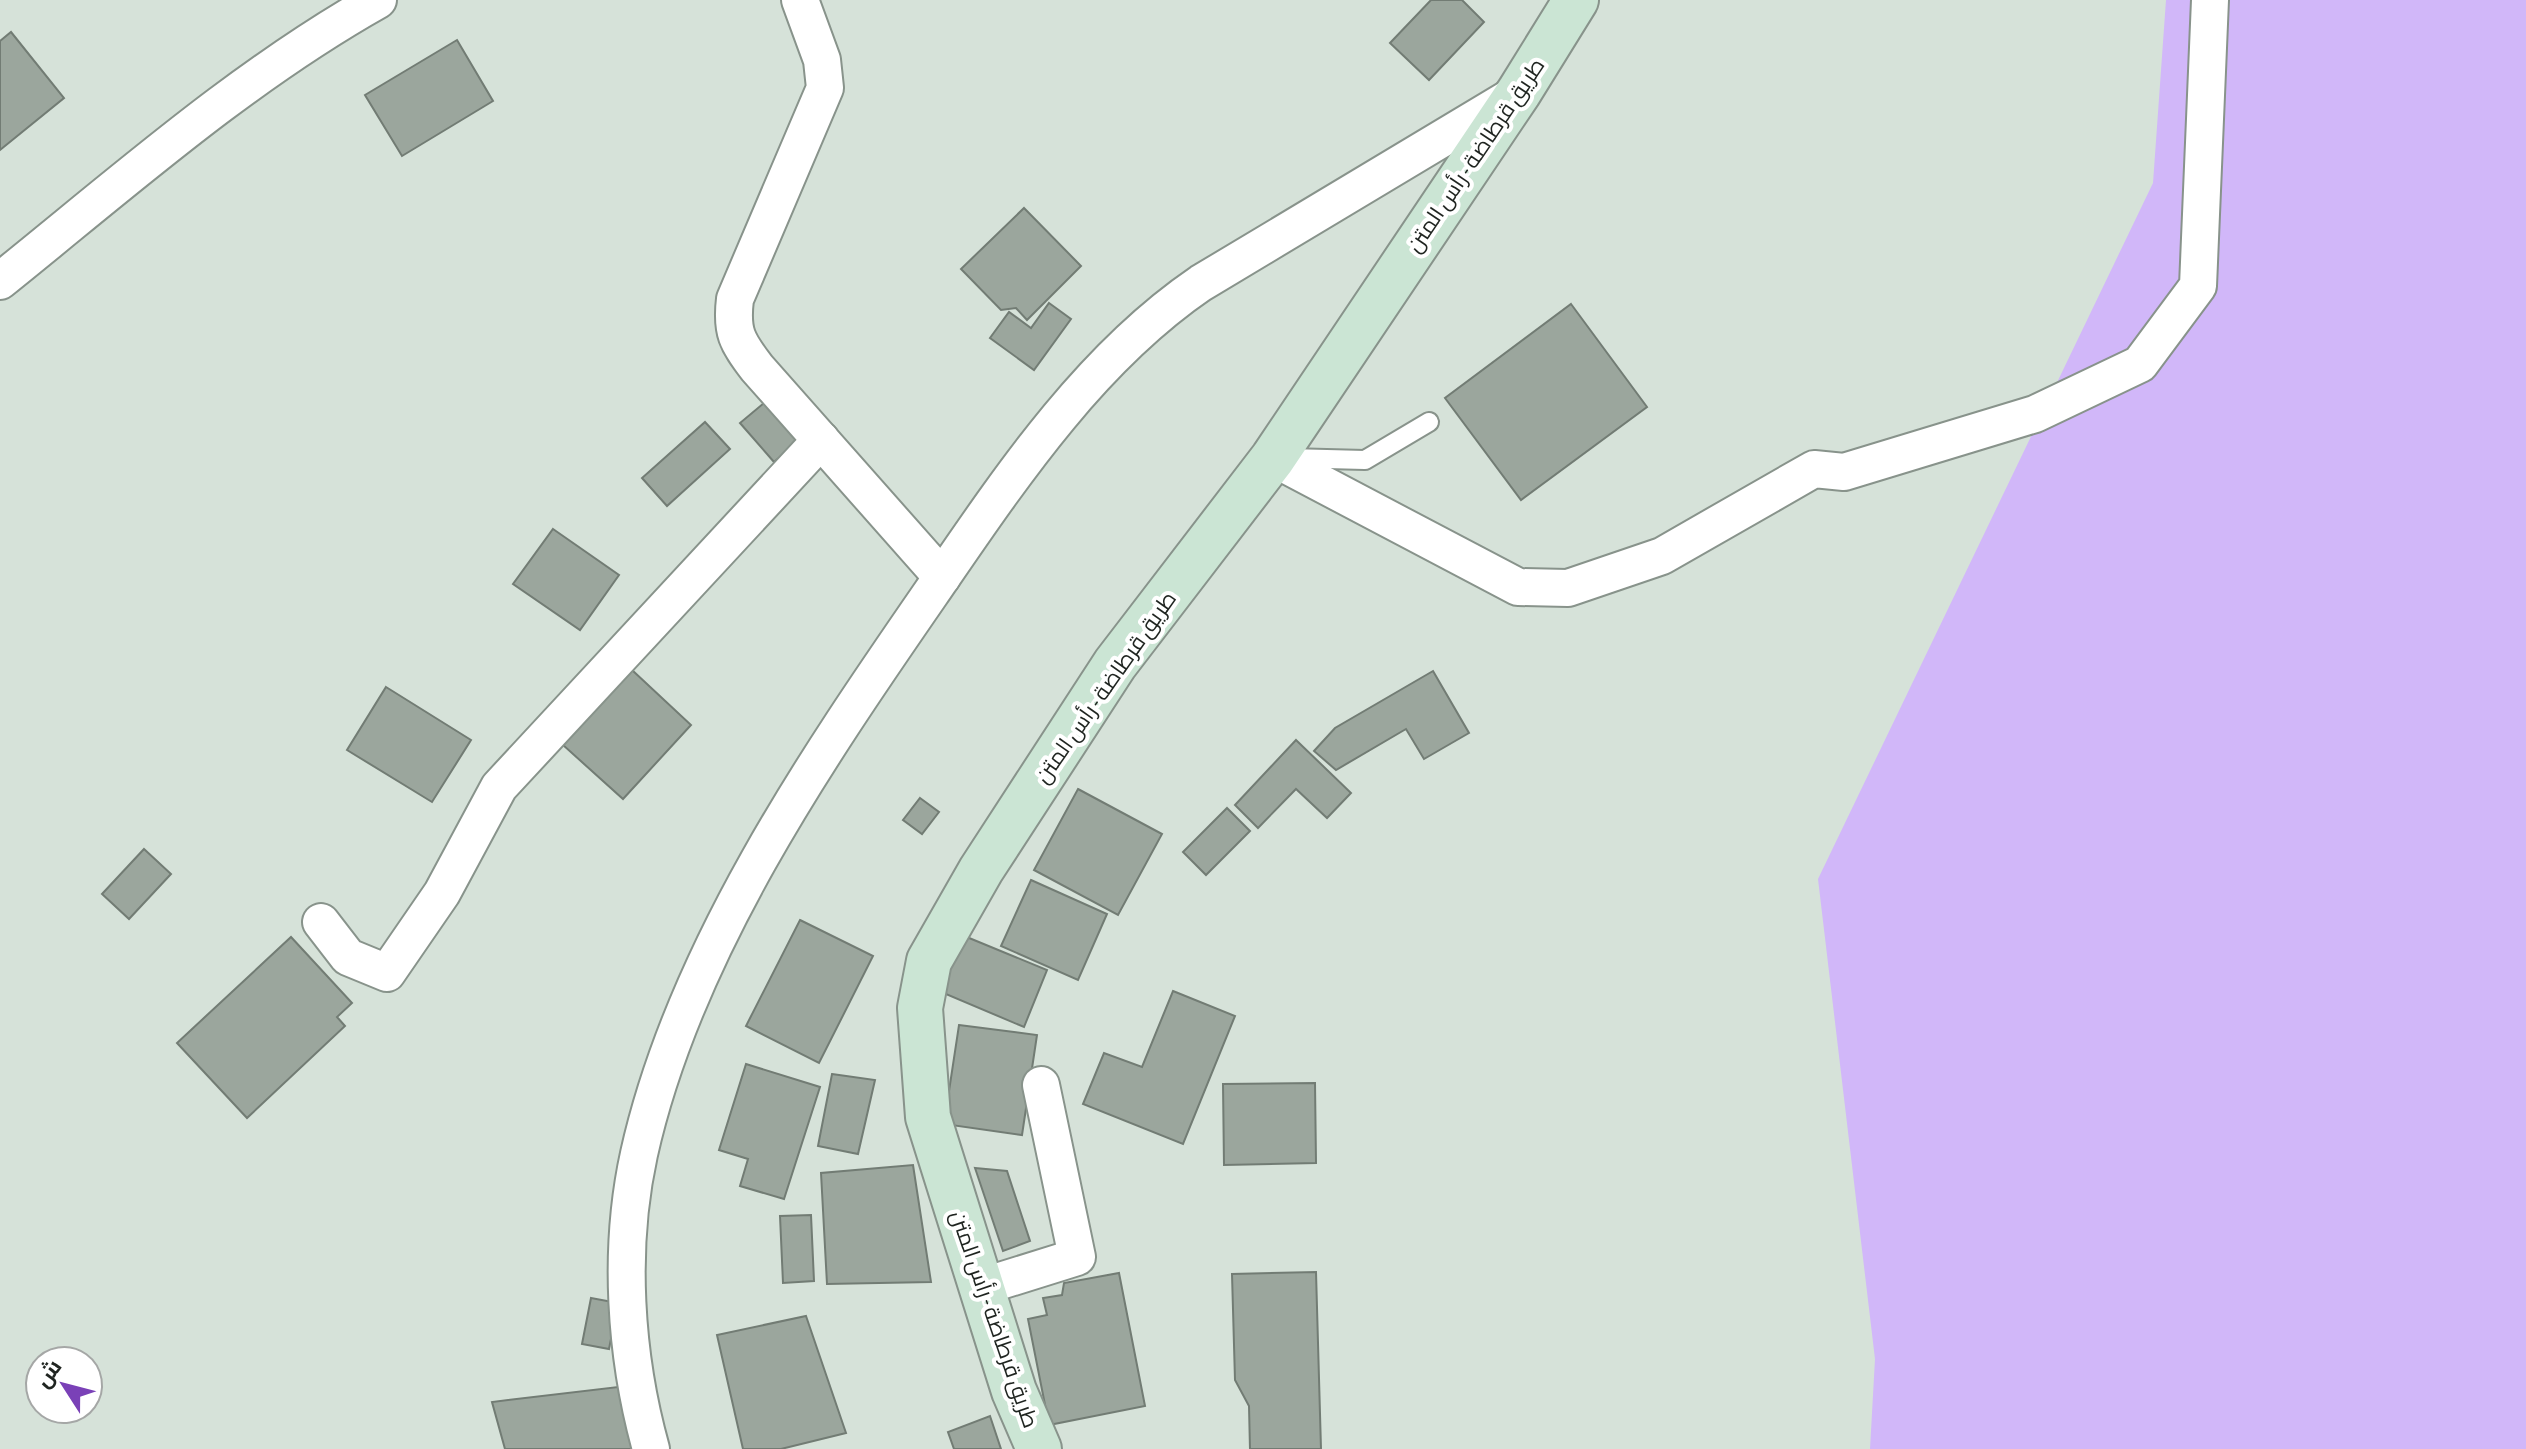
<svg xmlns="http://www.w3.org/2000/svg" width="2526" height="1449" viewBox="0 0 2526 1449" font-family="'Asap Condensed',Cairo,sans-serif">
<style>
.green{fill:#d1b7f9}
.building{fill:#9ba69d;stroke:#727c74;stroke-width:2}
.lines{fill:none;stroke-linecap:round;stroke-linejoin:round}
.service-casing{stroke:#88938b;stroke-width:22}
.minor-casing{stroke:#88938b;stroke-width:40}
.secondary-casing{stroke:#88938b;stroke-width:48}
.service{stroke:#fff;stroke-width:18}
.minor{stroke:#fff;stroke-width:36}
.secondary{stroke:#cbe5d4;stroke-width:44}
.labels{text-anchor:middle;stroke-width:8;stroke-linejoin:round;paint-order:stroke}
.street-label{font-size:22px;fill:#1f2420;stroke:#fff}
</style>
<rect width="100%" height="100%" fill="#d6e2d9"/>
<path class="green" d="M2166 0H2526V1449H1870L1875 1359 1818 879 2153 183Z"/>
<g class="building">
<path d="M1431 0H1462L1484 22 1429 80 1390 43Z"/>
<path d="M11 32 64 98 0 150V41Z"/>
<path d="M457 40 493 101 402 156 365 95Z"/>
<path d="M1024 208 1081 266 1027 320 1016 308 1001 310 961 269Z"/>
<path d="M1049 303 1071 319 1034 370 990 338 1009 312 1031 328Z"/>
<path d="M1571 304 1647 407 1521 500 1445 398Z"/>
<path d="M770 398 804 437 774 462 740 423Z"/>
<path d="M705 422 730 449 667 506 642 478Z"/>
<path d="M553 529 619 575 580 630 513 584Z"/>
<path d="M632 670 691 725 623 799 563 745Z"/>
<path d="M1433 671 1469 733 1424 759 1406 729 1336 770 1314 751 1335 728Z"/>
<path d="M386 687 471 740 432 802 347 750Z"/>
<path d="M1296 740 1351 793 1327 818 1296 789 1258 828 1235 805Z"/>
<path d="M1078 789 1162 834 1118 915 1034 870Z"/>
<path d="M920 798 939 812 922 834 903 820Z"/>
<path d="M1227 808 1250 831 1206 875 1183 852Z"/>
<path d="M144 849 171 874 129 919 102 894Z"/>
<path d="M1031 880 1107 914 1078 980 1001 946Z"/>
<path d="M800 920 873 956 819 1063 746 1026Z"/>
<path d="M957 933 1047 970 1024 1027 934 989Z"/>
<path d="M291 937 352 1003 337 1017 345 1026 247 1118 177 1043Z"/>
<path d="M1173 991 1235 1016 1183 1144 1083 1104 1104 1053 1142 1067Z"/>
<path d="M959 1025 1037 1035 1022 1135 944 1124Z"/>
<path d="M746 1064 820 1087 784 1199 740 1186 748 1159 719 1150Z"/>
<path d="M832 1074 875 1080 858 1154 818 1146Z"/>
<path d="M1315 1083 1316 1163 1224 1165 1223 1084Z"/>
<path d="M913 1165 931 1282 827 1284 821 1173Z"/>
<path d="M975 1168 1007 1171 1030 1241 1003 1251Z"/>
<path d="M811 1215 814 1281 783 1283 780 1216Z"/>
<path d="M1316 1272 1321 1449H1250L1249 1406 1235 1380 1232 1274Z"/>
<path d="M1119 1273 1145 1406 1049 1425 1028 1319 1047 1315 1043 1298 1062 1295 1064 1283Z"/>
<path d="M591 1298 618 1303 609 1349 582 1344Z"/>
<path d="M806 1316 846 1433 781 1449H743L717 1335Z"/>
<path d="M618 1387 639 1449H505L492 1402Z"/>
<path d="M990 1416 1001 1449H954L948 1432Z"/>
</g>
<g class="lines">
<g class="service-casing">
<path id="service" d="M1288 458 1365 460 1429 422"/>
</g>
<g class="minor-casing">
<g id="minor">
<path d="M800 0 822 60 825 88 735 299C731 332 737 342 757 368L942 577"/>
<path d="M0 281C122 183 241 77 378 0"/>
<path d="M1273 458 1518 587 1568 588 1662 556 1814 469 1844 472 2035 414 2140 364 2198 286 2210 0"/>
<path d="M321 922 348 957 387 973 442 893 499 787 821 440"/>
<path d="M984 1286 1077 1257 1041 1085"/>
<path d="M651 1449C625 1356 618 1249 639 1154 684 952 815 761 931 593 1008 481 1088 360 1201 283L1518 93"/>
</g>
</g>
<g class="secondary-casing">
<path id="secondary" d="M1039 1449 1014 1391 928 1117 920 1008 929 961 981 870 1115 664 1273 458 1519 92 1576 0"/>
</g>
<use href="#service" class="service"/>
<use href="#minor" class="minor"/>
<use href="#secondary" class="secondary"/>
</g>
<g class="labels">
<g class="street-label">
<text transform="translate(1475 155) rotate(-56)" y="8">طريق قرطاضة - رأس المتن</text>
<text transform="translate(1105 687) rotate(-55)" y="8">طريق قرطاضة - رأس المتن</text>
<text transform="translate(995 1319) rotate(71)" y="8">طريق قرطاضة - رأس المتن</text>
</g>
</g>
<g transform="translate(64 1385) rotate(306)"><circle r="38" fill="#ffffff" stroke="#a5a7a6" stroke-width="2"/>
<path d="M0-6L14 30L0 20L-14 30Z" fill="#7a41b7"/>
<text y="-12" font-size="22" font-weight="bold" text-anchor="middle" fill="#1f2420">ش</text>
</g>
</svg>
